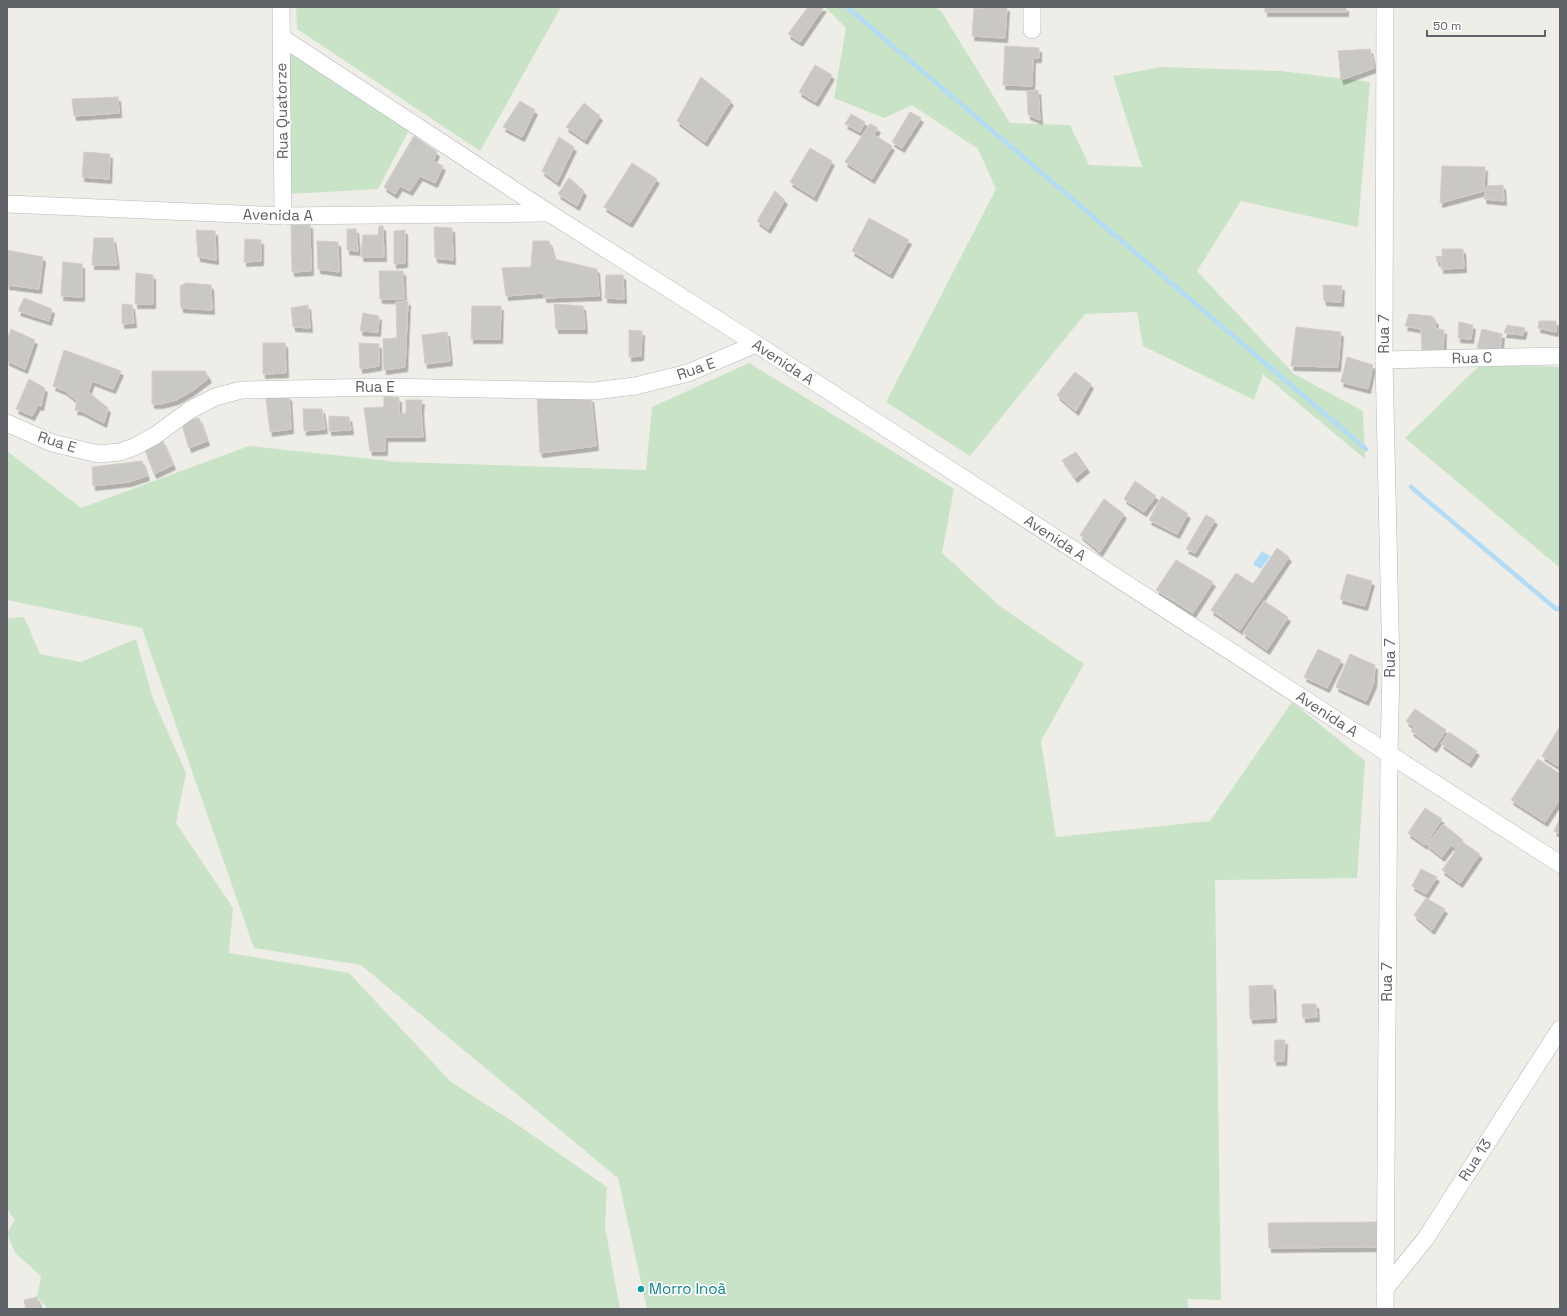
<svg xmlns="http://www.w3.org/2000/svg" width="1567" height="1316" viewBox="0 0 1567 1316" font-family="'Space Grotesk',sans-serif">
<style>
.green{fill:#c9e3c7}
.water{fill:#b2dcf5}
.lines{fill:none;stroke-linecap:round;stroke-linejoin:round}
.stream{stroke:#b2dcf5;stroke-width:4.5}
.building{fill:#cac8c4;stroke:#d3cec6;filter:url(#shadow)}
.minor-casing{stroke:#b4b7ba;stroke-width:18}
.minor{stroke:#fff;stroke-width:17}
.culture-dot{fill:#0f9aa8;stroke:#fff;stroke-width:1.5}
.labels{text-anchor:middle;stroke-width:3.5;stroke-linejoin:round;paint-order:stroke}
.street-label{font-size:15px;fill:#5f6266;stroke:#fff}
.culture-label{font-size:15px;fill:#0d838f;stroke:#fff;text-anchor:start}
</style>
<defs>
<filter id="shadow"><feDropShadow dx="2.5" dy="4.5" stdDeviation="0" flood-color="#0004"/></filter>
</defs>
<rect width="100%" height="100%" fill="#efede7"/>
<g class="green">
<path d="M296 7H561L480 151 297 29Z"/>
<path d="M825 7H935L941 11 1010 123 1070 125 1089 165 1142 167 1113 76 1162 67 1281 71 1370 82 1358 227 1241 201 1197 271 1294 374 1363 411 1365 459 1263 374 1254 400 1143 346 1137 312 1085 314 970 456 886 402 996 189 978 149 912 105 884 118 834 98 846 28Z"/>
<path d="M288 52 409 130 378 189 290 194Z"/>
<path d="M749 363 954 489 942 553 1001 607 1084 664 1041 741 1056 837 1210 821 1292 702 1365 761 1357 878 1215 880 1221 1300 1187 1299 1188 1309H647L618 1178 361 965 254 948 142 628 7 600V451L81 508 249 446 399 462 646 470 652 407Z"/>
<path d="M1481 364 1560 367V568L1405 438Z"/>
<path d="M24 617 40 654 81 662 136 639 153 699 186 773 176 823 233 908 229 953 349 973 451 1082 515 1123 607 1187 605 1227 620 1309H48L37 1297 41 1276 15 1253 7 1233 15 1220 7 1209V618Z"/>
</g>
<path class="water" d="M1262 551 1270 556 1261 569 1253 564Z"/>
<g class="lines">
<g class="stream">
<path d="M847 7 1366 449"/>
<path d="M1411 487 1556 609 1560 608"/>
</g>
</g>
<g class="building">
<path d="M808 7H824L800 42 788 34Z"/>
<path d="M984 7H1007L1005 38 972 36 974 8 984 9Z"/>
<rect x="1265" y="7" width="81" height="5"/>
<path d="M1005 46 1039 48V58H1033L1032 86 1003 85Z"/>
<path d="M1370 49 1374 68 1341 80 1338 51Z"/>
<path d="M815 65 832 75 816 102 799 92Z"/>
<path d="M701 77 731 101 705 142 677 121Z"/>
<path d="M1038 90 1040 120 1028 115 1027 91Z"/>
<path d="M118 97 119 113 74 116 72 99Z"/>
<path d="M520 101 535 110 522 137 503 127Z"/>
<path d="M584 103 600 116 585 140 566 127Z"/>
<path d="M910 112 921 118 902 148 892 142Z"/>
<path d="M851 114 865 122 860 132 845 124Z"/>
<path d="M870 124 878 128 874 135 892 146 872 179 845 162Z"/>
<path d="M414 136 437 152 433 161 443 166 435 183 420 176 410 191 400 186 395 194 384 187Z"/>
<path d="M559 137 574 147 557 182 542 171Z"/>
<path d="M810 148 832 161 814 197 790 182Z"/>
<path d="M84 152 110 154 109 179 82 177Z"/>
<path d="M632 163 657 179 630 223 604 207Z"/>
<path d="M1442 166 1485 167 1484 191 1440 203Z"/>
<path d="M569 178 584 191 577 206 558 194Z"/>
<path d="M1503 185 1504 201 1484 199 1487 186Z"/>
<path d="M775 191 785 200 768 229 757 221Z"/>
<path d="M869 218 909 240 890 274 852 251Z"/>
<path d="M291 224H310L311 271 292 272Z"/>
<path d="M379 226H383L384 257H361L363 235H378Z"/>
<path d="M434 227 452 228 453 260 435 258Z"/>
<path d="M347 229H356L358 251 347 250Z"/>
<path d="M196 230 215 231 216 260 198 257Z"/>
<path d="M405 230V263L394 264V231Z"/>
<path d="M94 238H113L117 265H92Z"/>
<path d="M245 239 261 240V261L244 262Z"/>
<path d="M317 241 338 242 339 272 318 269Z"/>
<path d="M533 241H549L554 259 597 269 599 296 544 298V293L506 296 502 268 531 267Z"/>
<path d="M1442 249H1463L1464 268 1441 269V260L1437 262 1436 256 1442 257Z"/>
<path d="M7 250 43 257 39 289 7 285Z"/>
<path d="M63 262 82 264V297L61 296Z"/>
<path d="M379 271H403L404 299H380Z"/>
<path d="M136 273 153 275V304H135Z"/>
<path d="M606 275H623L624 299 605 298Z"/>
<path d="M186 283 211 285 212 310 181 308 180 286Z"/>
<path d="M1323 285 1342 286 1341 302 1324 301Z"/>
<path d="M24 298 52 309 49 321 18 311Z"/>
<path d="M408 301 405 367 384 370 383 339 397 338 396 302Z"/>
<path d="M122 304 132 305 134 323 122 324Z"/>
<path d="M554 304 583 306 585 329H556Z"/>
<path d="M308 305 310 328 293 327 291 308Z"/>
<path d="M472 306H501L500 339H471Z"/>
<path d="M363 313 379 316 378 332 360 331Z"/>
<path d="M1409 314 1432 316 1436 321 1435 328 1444 330 1443 351 1422 350 1421 329 1405 326Z"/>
<path d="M1539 321H1556V332L1538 328Z"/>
<path d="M1459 322 1473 325 1471 339 1458 338Z"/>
<path d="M1507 325 1525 328 1523 335 1504 333Z"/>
<path d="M1296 327 1341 332 1338 367 1291 366Z"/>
<path d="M11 329 35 340 25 369 7 361V340Z"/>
<path d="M1482 329 1502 334 1500 351 1477 348Z"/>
<path d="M629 330 642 331 641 356 629 357Z"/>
<path d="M447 332 450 361 425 364 422 335Z"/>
<path d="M263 343H285L286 373 263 374Z"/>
<path d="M359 343 379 344V366L360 369Z"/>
<path d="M64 350 121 371 113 389 92 381 88 392 108 408 104 423 81 411 75 410 77 401 65 391 53 386Z"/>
<path d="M1347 357 1373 365 1368 389 1341 382Z"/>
<path d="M152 371H205L209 378 192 391 176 400 160 404H152Z"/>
<path d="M1075 372 1091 384 1076 411 1057 395Z"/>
<path d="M29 379 45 388 41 406 38 405 32 416 16 409Z"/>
<path d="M289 396 291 429 270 432 266 398Z"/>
<path d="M384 396 399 398V414L406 413V400H422L421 410 423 437H385V451H370L364 408 384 407Z"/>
<path d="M537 396 591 398 596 446 540 453Z"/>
<path d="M303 409H322L325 429 304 431Z"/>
<path d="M329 416 349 417 351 430 329 431Z"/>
<path d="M199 418 207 441 189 448 181 422Z"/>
<path d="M163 441 173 465 154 474 145 450Z"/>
<path d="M1076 452 1087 468 1075 478 1062 460Z"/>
<path d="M142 461 147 476 129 482 93 486 92 467Z"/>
<path d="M1135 481 1156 496 1144 512 1124 499Z"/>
<path d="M1162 496 1188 514 1177 534 1149 520Z"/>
<path d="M1104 499 1124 514 1100 552 1080 535Z"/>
<path d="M1206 515 1215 520 1195 553 1186 549Z"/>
<path d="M1277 548 1289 557 1240 630 1211 610 1236 573 1253 584Z"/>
<path d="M1176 560 1213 582 1193 613 1156 590Z"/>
<path d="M1347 574 1372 581 1365 606 1340 599Z"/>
<path d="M1264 601 1288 617 1267 650 1243 633Z"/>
<path d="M1318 649 1341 660 1327 688 1304 677Z"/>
<path d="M1350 654 1375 665 1374 683 1366 701 1336 687Z"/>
<path d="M1415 709 1446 730 1434 748 1411 731 1414 727 1406 721Z"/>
<path d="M1560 726V763L1558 766 1542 756Z"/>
<path d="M1449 732 1477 751 1469 763 1441 744Z"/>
<path d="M1538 759 1560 774V799L1545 822 1511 800Z"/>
<path d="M1425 808 1442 819 1425 845 1408 833Z"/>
<path d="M1560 818V834L1554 831Z"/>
<path d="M1443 824 1463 840 1456 849 1451 845 1442 857 1427 845Z"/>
<path d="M1462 842 1480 854 1460 883 1442 870Z"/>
<path d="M1421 869 1437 877 1426 894 1412 886Z"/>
<path d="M1426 898 1445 909 1432 930 1414 915Z"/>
<path d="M1273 985 1274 1018 1250 1019 1249 986Z"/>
<path d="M1302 1004H1316L1317 1017 1303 1018Z"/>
<path d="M1275 1040H1285L1284 1061H1274Z"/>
<path d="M1377 1222V1247L1269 1248 1268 1223Z"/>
<path d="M37 1297 40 1309H26L24 1300Z"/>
</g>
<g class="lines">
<g class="minor-casing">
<g id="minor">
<path d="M281 7 283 216"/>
<path d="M1032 30V7"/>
<path d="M281 37 549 213 756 344 1389 754 1560 864"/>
<path d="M7 204 283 216 549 213"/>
<path d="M1384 360 1560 356"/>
<path d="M7 423 52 443 98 454 120 452 134 447 156 435 190 410 215 397 241 390 382 387 594 391 635 386 688 373 756 344"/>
<path d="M1385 1289 1426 1238 1560 1029"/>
<path d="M1385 1309 1389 754 1391 669 1384 360 1385 7"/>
</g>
</g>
<use href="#minor" class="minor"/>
</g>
<circle class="culture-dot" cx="641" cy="1289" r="4"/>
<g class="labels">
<g class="street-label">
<text transform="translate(282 111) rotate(-91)" y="5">Rua Quatorze</text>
<text transform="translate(278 215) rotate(1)" y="5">Avenida A</text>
<text transform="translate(1384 334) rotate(-90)" y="5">Rua 7</text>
<text transform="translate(1472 358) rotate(-1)" y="5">Rua C</text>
<text transform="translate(783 362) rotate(33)" y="5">Avenida A</text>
<text transform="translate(696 369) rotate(-19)" y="5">Rua E</text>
<text x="375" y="392">Rua E</text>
<text transform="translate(57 442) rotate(18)" y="5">Rua E</text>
<text transform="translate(1055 538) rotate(33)" y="5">Avenida A</text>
<text transform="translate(1390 658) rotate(-90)" y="5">Rua 7</text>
<text transform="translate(1327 714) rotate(33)" y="5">Avenida A</text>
<text transform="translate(1387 982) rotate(-90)" y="5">Rua 7</text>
<text transform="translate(1475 1160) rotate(-57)" y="5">Rua 13</text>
</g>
<g class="culture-label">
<text x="649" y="1294">Morro Inoã</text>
</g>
</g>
<rect width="1567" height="1316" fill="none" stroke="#5f6266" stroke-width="16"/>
<path d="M1427 30v6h118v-6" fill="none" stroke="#5f6266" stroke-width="2"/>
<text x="1433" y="30" font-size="12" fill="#5f6266" stroke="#ffffff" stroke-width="3" paint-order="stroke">50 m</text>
</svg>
